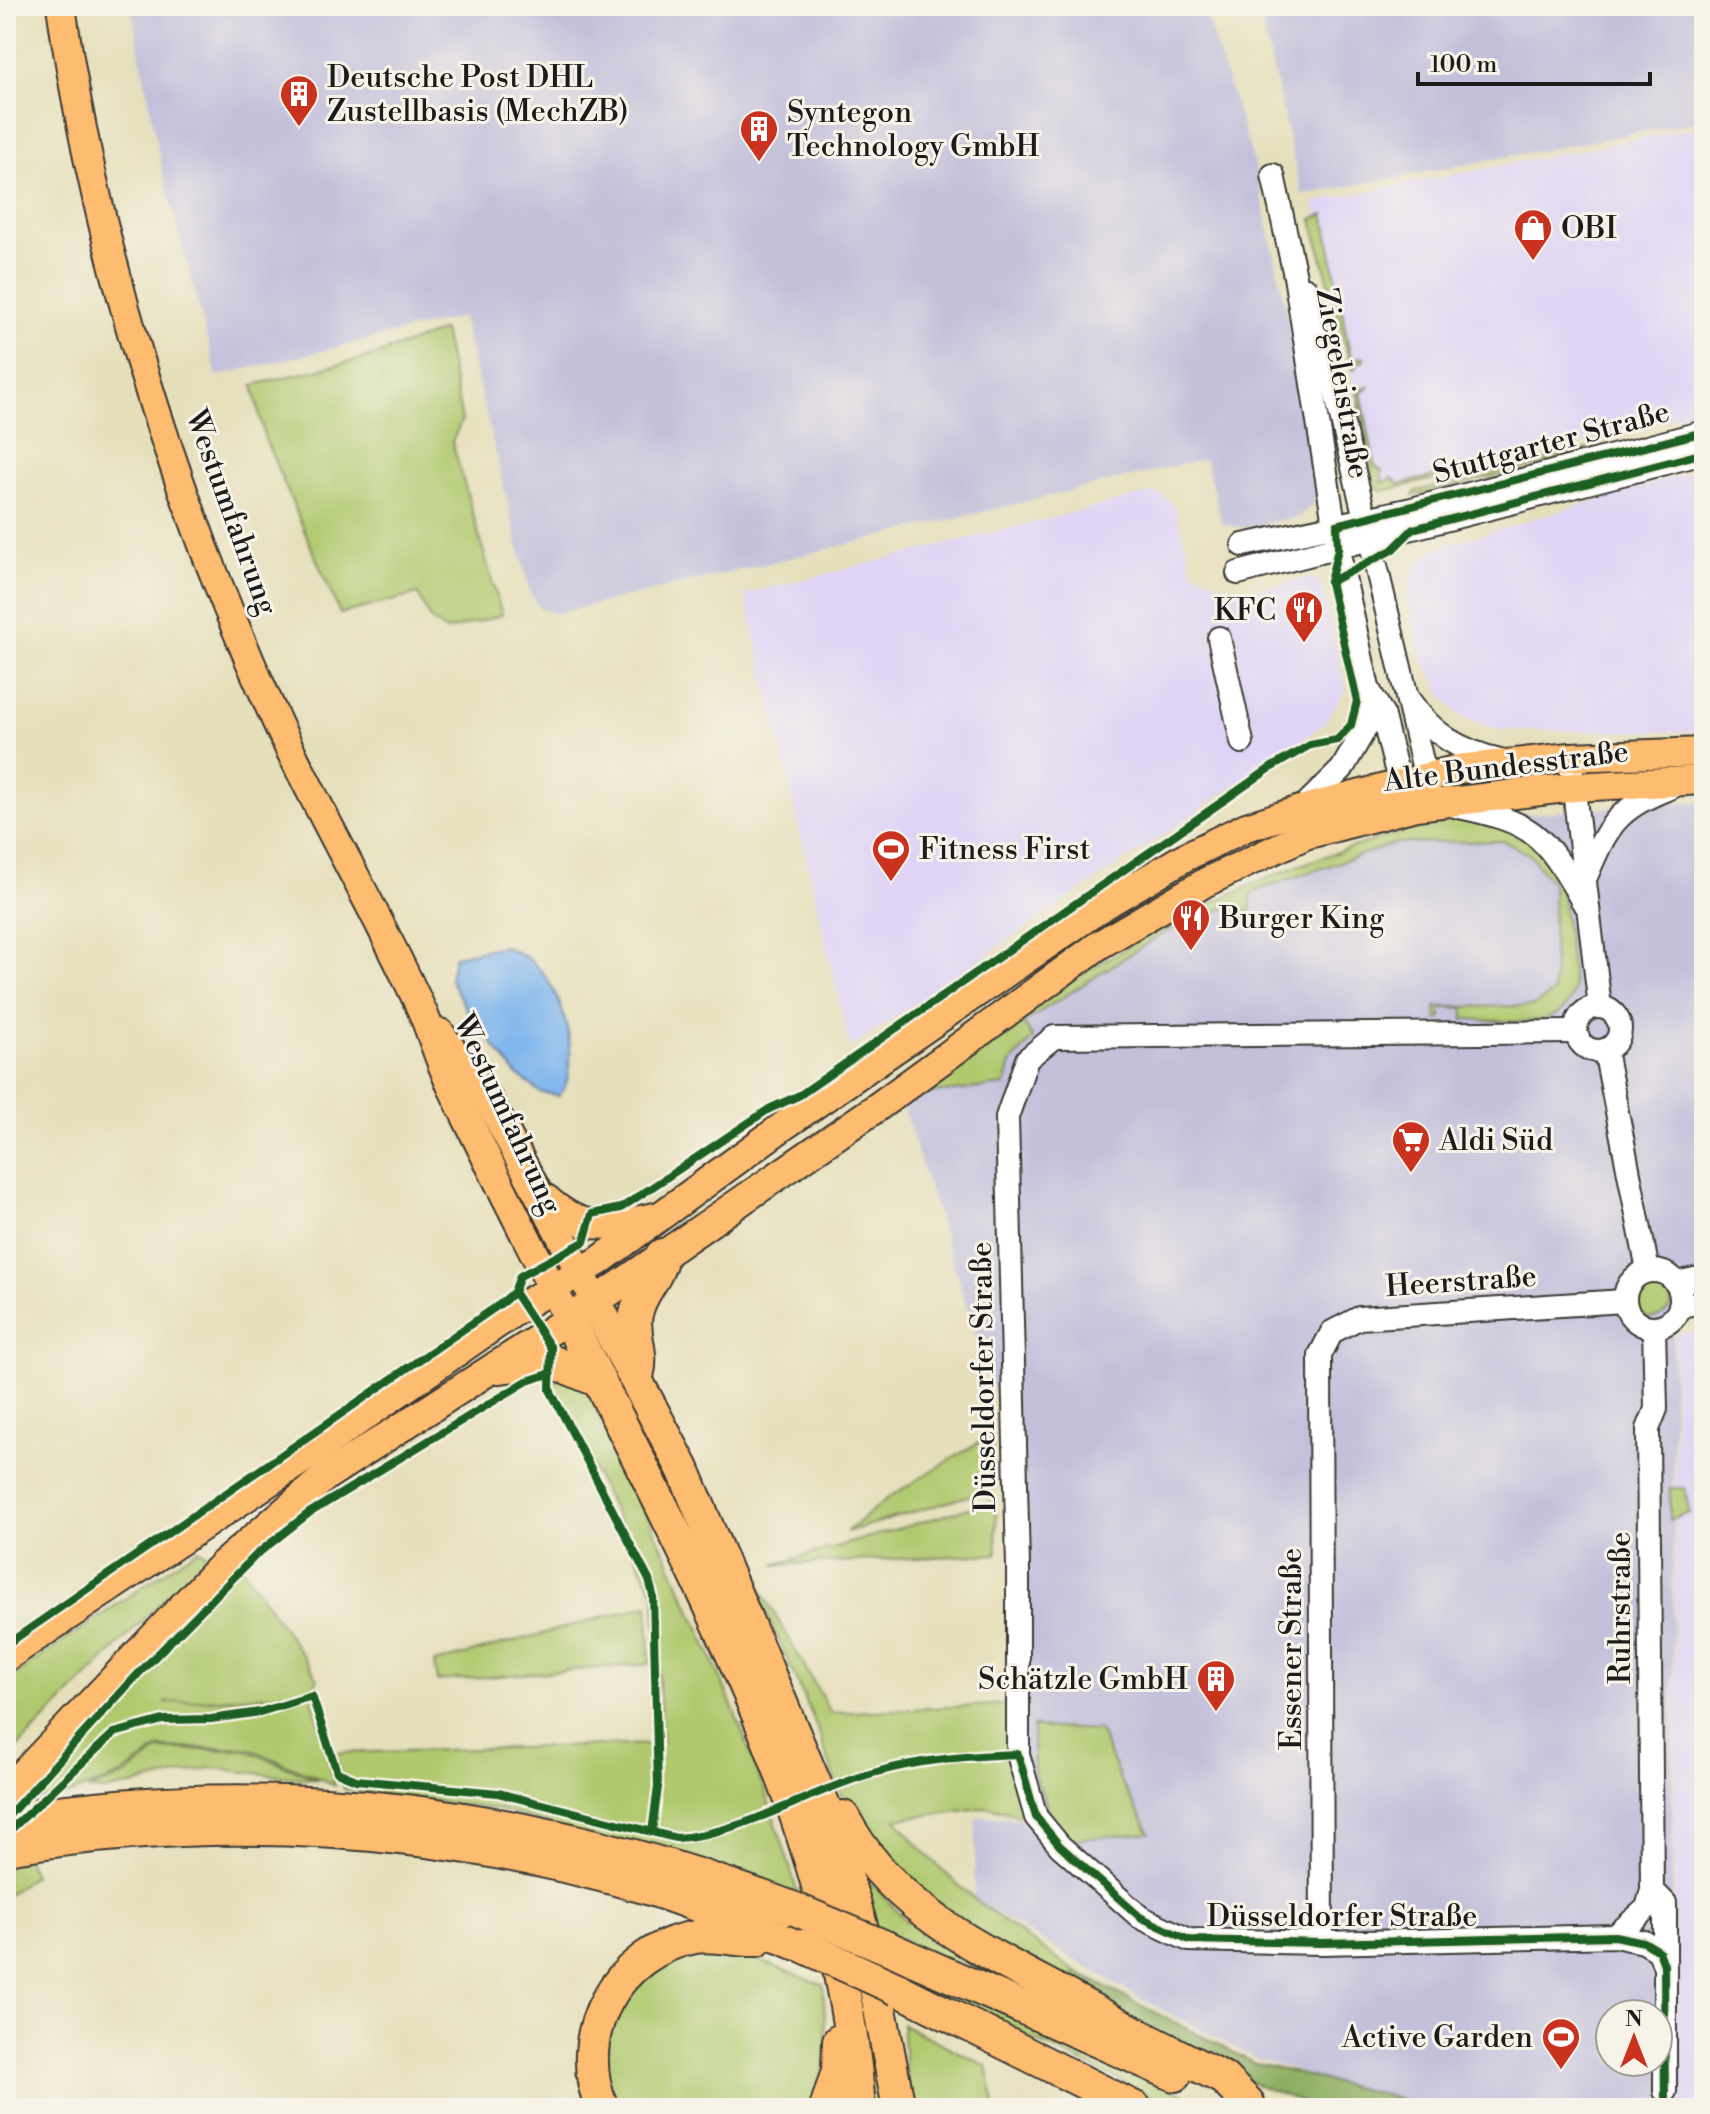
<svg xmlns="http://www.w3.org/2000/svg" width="1710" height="2114" viewBox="0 0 1710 2114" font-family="'Libre Bodoni',serif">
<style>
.built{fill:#dfd4f5}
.industrial{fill:#c3c0db;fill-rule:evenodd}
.green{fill:#b0c96e;stroke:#667245;stroke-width:2}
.forest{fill:#8cad61;stroke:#54643e;stroke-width:2}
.water{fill:#7fb5ed;stroke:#4e6884;stroke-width:2}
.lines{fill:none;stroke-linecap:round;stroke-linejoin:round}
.minor-casing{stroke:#3a3934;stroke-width:26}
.major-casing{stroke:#3a3934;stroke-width:32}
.highway-casing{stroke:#3a3934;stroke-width:36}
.minor{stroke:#fff;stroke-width:22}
.major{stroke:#fdbc70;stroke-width:28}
.highway{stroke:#fdbc70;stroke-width:32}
.highway-bridge-casing{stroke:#3a3934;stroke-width:36;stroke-linecap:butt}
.highway-bridge{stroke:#fdbc70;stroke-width:32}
.cycleway-casing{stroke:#f7f3e8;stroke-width:13}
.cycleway{stroke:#1b5e20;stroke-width:8}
.labels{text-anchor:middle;stroke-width:6;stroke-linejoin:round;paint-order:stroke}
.poi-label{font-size:30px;fill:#1c1c1c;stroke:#f7f3e8;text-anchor:start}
.street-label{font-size:30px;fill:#1c1c1c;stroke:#f7f3e8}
</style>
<rect width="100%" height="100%" fill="#f7f3e8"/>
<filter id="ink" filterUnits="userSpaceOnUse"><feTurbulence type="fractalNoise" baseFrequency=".0125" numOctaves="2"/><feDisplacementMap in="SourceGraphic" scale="16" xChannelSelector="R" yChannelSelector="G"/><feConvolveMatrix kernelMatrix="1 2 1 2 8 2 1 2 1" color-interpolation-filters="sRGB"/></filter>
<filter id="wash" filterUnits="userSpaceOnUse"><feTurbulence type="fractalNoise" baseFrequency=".006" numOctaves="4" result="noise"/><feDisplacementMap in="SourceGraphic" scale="32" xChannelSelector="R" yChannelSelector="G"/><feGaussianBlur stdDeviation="1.8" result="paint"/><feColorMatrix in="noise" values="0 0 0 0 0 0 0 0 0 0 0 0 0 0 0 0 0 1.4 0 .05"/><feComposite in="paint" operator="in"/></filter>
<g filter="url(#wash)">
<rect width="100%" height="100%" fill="#e6dfbb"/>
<g class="built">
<path d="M1704 126V407L1598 439 1387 489 1375 481 1314 202Z"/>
<path d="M1704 468V732L1500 730 1462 717 1445 699 1421 655 1408 596 1413 571 1434 549Z"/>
<path d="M1152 493 1163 495 1175 507 1193 571 1241 593 1310 578 1321 583 1346 690 1322 726 850 1048 745 594Z"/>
<path d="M1704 1331V2108H1674L1675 1334Z"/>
</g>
<g class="industrial">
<path d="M131 6H1203L1254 163 1283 294 1319 492 1312 506 1298 517 1243 528 1222 524 1205 459 555 614 540 608 530 593 462 317 217 376 160 161Z"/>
<path d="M1258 6H1704V120L1302 195Z"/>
<path d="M1704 801V1307L1689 1308 1673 1329 1672 2108H1444L1314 2077 1257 2059 1139 1998 974 1900 976 1817 1026 1818 1006 1429 903 1107 1081 977 1251 885 1471 818ZM1610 2014H1658V2062H1610Z"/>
</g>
<g class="green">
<path d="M1324 214 1351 359 1364 357V361L1356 363 1355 370H1352L1312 219Z"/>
<path d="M443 330 462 420 452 442 502 615 446 631 430 619 418 594 340 614 265 439 253 385 374 356Z"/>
<path d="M1370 387 1361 392 1375 466 1382 471V483L1392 478 1400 484 1461 470 1462 473 1382 491 1374 485 1357 389Z"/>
<path d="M1600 446 1576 456 1413 496 1416 491Z"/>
<path d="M1458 819H1497L1526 832 1560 877 1574 989C1566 1035 1500 1019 1464 1019V1008H1441V1019H1437L1436 1007 1533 1006 1554 992 1553 884 1529 854 1503 841 1396 843 1251 892V912L1223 908 1165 932 1023 1023 1033 1038 1011 1063 1005 1085 925 1094C966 1062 1006 1025 1049 996 1174 912 1311 850 1458 819Z"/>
<circle cx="1652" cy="1298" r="20"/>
<path d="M572 1375 588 1390C667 1556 748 1720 799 1897L500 1810 344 1789 335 1753 662 1744 655 1595 551 1384Z"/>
<path d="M991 1435 995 1488 846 1532 889 1497Z"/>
<path d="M1670 1488H1685L1689 1513 1670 1519Z"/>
<path d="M996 1500 997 1554 774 1565Z"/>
<path d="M198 1549 208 1554 6 1759V1681Z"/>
<path d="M742 1557 831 1713 1011 1704 1022 1807 1018 1815 990 1807 896 1819C952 1889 1003 1922 1076 1972L1068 1986 991 1946 869 1845 842 1797 812 1715Z"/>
<path d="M240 1565 318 1678 311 1692 163 1703 311 1694 335 1785 248 1748H159L121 1775 68 1795 11 1804Z"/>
<path d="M648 1605 650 1664 437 1681 434 1663Z"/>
<path d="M1033 1727 1099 1730 1121 1782 1150 1833 1062 1840 1034 1775Z"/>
<path d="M159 1750H246L319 1780 211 1768 104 1791 88 1790 124 1776Z"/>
<path d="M27 1859 34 1875 6 1896V1864Z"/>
<path d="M857 1868 906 1921 1054 2011 873 1927Z"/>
<path d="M705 1950 740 1953 823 1985 827 2054 817 2108H612L604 2091 611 2014 634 1982 667 1960Z"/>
<path d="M891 1962 1215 2108H1178L894 1974Z"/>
<path d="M854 2001 871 2009 886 2108H868Z"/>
<path d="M902 2024 987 2066 996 2108H909Z"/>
</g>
<path class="forest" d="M1076 1972 1254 2063 1438 2108H1317L1242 2079 1069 1986Z"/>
<path class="water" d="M503 946C512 950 523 954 531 961 562 985 585 1063 559 1096L540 1092 516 1074 467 1011 450 979 454 956Z"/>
</g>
<g filter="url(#ink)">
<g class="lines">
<g class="minor-casing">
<g id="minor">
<path d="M1273 175 1295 276 1338 549 1368 688 1365 729 1342 769 1301 809"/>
<path d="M1306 289 1325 348 1429 791"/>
<path d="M1243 545 1412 509 1704 432"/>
<path d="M1238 573 1704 453"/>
<path d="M1219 638 1242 742"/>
<path d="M1368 688 1382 713 1403 797"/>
<path d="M1409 700C1433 735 1460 751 1500 760"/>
<path d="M1570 757 1600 1007"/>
<path d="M1455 806C1534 823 1543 832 1583 902"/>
<path d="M1585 879C1608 825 1615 809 1672 787"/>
<circle cx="1598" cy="1029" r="22"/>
<path d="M1575 1032 1054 1037 1027 1059 1007 1117 1018 1566V1754L1036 1817 1060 1846 1140 1917 1189 1940 1322 1943 1615 1936 1644 1942 1659 1951 1664 1965"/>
<path d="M1605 1050 1648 1271"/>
<circle cx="1653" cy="1299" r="28"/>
<path d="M1676 1283 1704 1277"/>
<path d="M1680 1306 1704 1302"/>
<path d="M1652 1890 1665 1903V2091"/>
<path d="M1615 1936 1647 1908 1652 1890 1648 1429 1656 1409 1654 1327"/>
<path d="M1322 1943 1320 1355 1332 1332 1359 1318 1624 1301"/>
</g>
</g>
<g class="major-casing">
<g id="major">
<path d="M61 6C96 250 173 494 275 718 321 818 378 913 423 1013 433 1037 440 1062 451 1085 486 1159 524 1233 561 1305"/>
<path d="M440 1033 489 1101 588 1287"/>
<path d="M546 1199C585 1234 607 1226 655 1217"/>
<path d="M6 1657 306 1457 524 1305 599 1261 782 1127 963 1002 1106 904 1185 857 1246 827 1300 810 1458 769 1570 757 1704 752"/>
<path d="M6 1792 221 1566 326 1476 595 1302 876 1108 1099 945 1206 882 1305 835 1416 806 1574 787 1704 780"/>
</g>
</g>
<g class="highway-casing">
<g id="highway">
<path d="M595 1302 683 1469 825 1808 869 1952 899 2108"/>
<path d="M569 1320C692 1571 838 1822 859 2108"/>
<path d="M498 1367 551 1361 599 1381"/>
<path d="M638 1372C643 1352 632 1334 636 1314 641 1290 658 1279 662 1255"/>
<path d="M843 1817C889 1905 972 1945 1056 1990 1111 2020 1166 2050 1223 2078L1248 2103"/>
<path d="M6 1819C280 1777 537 1810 795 1909"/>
<path d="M6 1848C219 1813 437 1826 644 1887 698 1904 750 1926 803 1946"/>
<path d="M888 1948 1175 2075"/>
<path d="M897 1989 1135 2108"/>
<path d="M602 2108C570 2034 617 1951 695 1937 717 1934 736 1941 757 1940"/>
<path d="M826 2108 838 2071 839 2041"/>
</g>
</g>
<use href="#minor" class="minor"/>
<use href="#major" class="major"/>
<use href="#highway" class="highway"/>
<g class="highway-bridge-casing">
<g id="highway-bridge">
<path d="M795 1909 888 1948"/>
<path d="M803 1946 897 1989"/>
</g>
</g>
<use href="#highway-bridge" class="highway-bridge"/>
<g class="cycleway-casing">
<g id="cycleway">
<path d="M1330 582 1392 550 1413 529 1704 453"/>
<path d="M514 1292 551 1348 550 1390 649 1580 653 1595 658 1787 652 1832"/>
<path d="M6 1645 503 1302 514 1292 520 1276 584 1242 592 1214 621 1208 769 1109 800 1095 1272 767 1310 745 1337 740 1351 725 1357 701 1330 582 1338 549 1337 525 1704 432"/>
<path d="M9 1815 138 1674 257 1554 309 1513 527 1381 549 1374"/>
<path d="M6 1834 114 1733 163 1720 211 1719 260 1712 312 1696 337 1772 356 1780 498 1793 676 1838C744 1834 808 1791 873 1773 921 1759 969 1756 1018 1754L1036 1817 1060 1846 1140 1917 1189 1940 1322 1943 1615 1936 1644 1942 1659 1951 1664 1965 1665 2108"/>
</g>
</g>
<use href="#cycleway" class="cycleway"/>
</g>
</g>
<defs>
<g id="building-pin" transform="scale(2)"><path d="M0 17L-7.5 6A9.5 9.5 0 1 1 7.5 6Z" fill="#c8321e" stroke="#f7f3e8"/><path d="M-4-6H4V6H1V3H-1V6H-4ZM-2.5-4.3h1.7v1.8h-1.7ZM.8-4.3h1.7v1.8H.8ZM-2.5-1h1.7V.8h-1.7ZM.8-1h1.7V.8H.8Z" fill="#fff"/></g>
<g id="shop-pin" transform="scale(2)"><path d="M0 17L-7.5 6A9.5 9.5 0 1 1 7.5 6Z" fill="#c8321e" stroke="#f7f3e8"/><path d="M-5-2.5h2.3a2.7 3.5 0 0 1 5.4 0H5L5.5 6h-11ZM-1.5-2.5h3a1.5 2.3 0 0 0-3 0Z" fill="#fff"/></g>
<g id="restaurant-pin" transform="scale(2)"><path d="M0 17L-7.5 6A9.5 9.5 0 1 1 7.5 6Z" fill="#c8321e" stroke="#f7f3e8"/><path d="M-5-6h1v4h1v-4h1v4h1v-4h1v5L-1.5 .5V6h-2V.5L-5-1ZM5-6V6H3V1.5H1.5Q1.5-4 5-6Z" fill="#fff"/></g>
<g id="stadium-pin" transform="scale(2)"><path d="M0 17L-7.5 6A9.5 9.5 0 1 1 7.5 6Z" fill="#c8321e" stroke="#f7f3e8"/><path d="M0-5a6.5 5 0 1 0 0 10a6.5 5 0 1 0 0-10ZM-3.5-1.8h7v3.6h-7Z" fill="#fff"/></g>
<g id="supermarket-pin" transform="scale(2)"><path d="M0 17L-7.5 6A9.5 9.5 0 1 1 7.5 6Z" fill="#c8321e" stroke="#f7f3e8"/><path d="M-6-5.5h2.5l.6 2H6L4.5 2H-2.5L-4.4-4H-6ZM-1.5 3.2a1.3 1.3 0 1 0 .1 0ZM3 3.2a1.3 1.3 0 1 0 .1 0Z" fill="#fff"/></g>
</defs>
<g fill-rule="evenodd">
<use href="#building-pin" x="299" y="94"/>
<use href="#building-pin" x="759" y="129"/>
<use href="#shop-pin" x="1533" y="228"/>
<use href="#restaurant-pin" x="1304" y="610"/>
<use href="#stadium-pin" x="891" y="849"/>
<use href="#restaurant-pin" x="1191" y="918"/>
<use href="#supermarket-pin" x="1411" y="1140"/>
<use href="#building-pin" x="1216" y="1679"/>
<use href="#stadium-pin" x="1561" y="2037"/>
</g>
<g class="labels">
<g class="poi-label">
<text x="327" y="87">Deutsche Post DHL<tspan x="327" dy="34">Zustellbasis (MechZB)</tspan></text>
<text x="787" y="122">Syntegon<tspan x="787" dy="34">Technology GmbH</tspan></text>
<text x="1561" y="238">OBI</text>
<text x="1276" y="620" text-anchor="end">KFC</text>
<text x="919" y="859">Fitness First</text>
<text x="1219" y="928">Burger King</text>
<text x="1439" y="1150">Aldi Süd</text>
<text x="1188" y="1689" text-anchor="end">Schätzle GmbH</text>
<text x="1533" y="2047" text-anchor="end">Active Garden</text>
</g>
<g class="street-label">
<text transform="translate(1343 383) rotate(80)" y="10">Ziegeleistraße</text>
<text transform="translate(1551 442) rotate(-15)" y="10">Stuttgarter Straße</text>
<text transform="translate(232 512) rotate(70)" y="10">Westumfahrung</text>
<text transform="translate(1506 766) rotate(-7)" y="10">Alte Bundesstraße</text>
<text transform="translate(508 1114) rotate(65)" y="10">Westumfahrung</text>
<text transform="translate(1461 1281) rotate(-4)" y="10">Heerstraße</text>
<text transform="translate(983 1377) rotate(-91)" y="10">Düsseldorfer Straße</text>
<text transform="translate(1620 1608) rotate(-90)" y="10">Ruhrstraße</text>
<text transform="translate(1291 1649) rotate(-90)" y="10">Essener Straße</text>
<text x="1342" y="1926">Düsseldorfer Straße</text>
</g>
</g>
<rect width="1710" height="2114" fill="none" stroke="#f7f3e8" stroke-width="32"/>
<g transform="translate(1634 2038)"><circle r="38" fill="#f7f3e8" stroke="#9f9d96" stroke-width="2"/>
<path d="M0-6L14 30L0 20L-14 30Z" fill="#c8321e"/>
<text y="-12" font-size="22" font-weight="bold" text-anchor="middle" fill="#1c1c1c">N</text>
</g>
<path d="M1418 72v12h232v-12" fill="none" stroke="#1c1c1c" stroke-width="4"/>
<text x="1430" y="72" font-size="24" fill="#1c1c1c" stroke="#f7f3e8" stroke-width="6" paint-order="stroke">100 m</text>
</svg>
